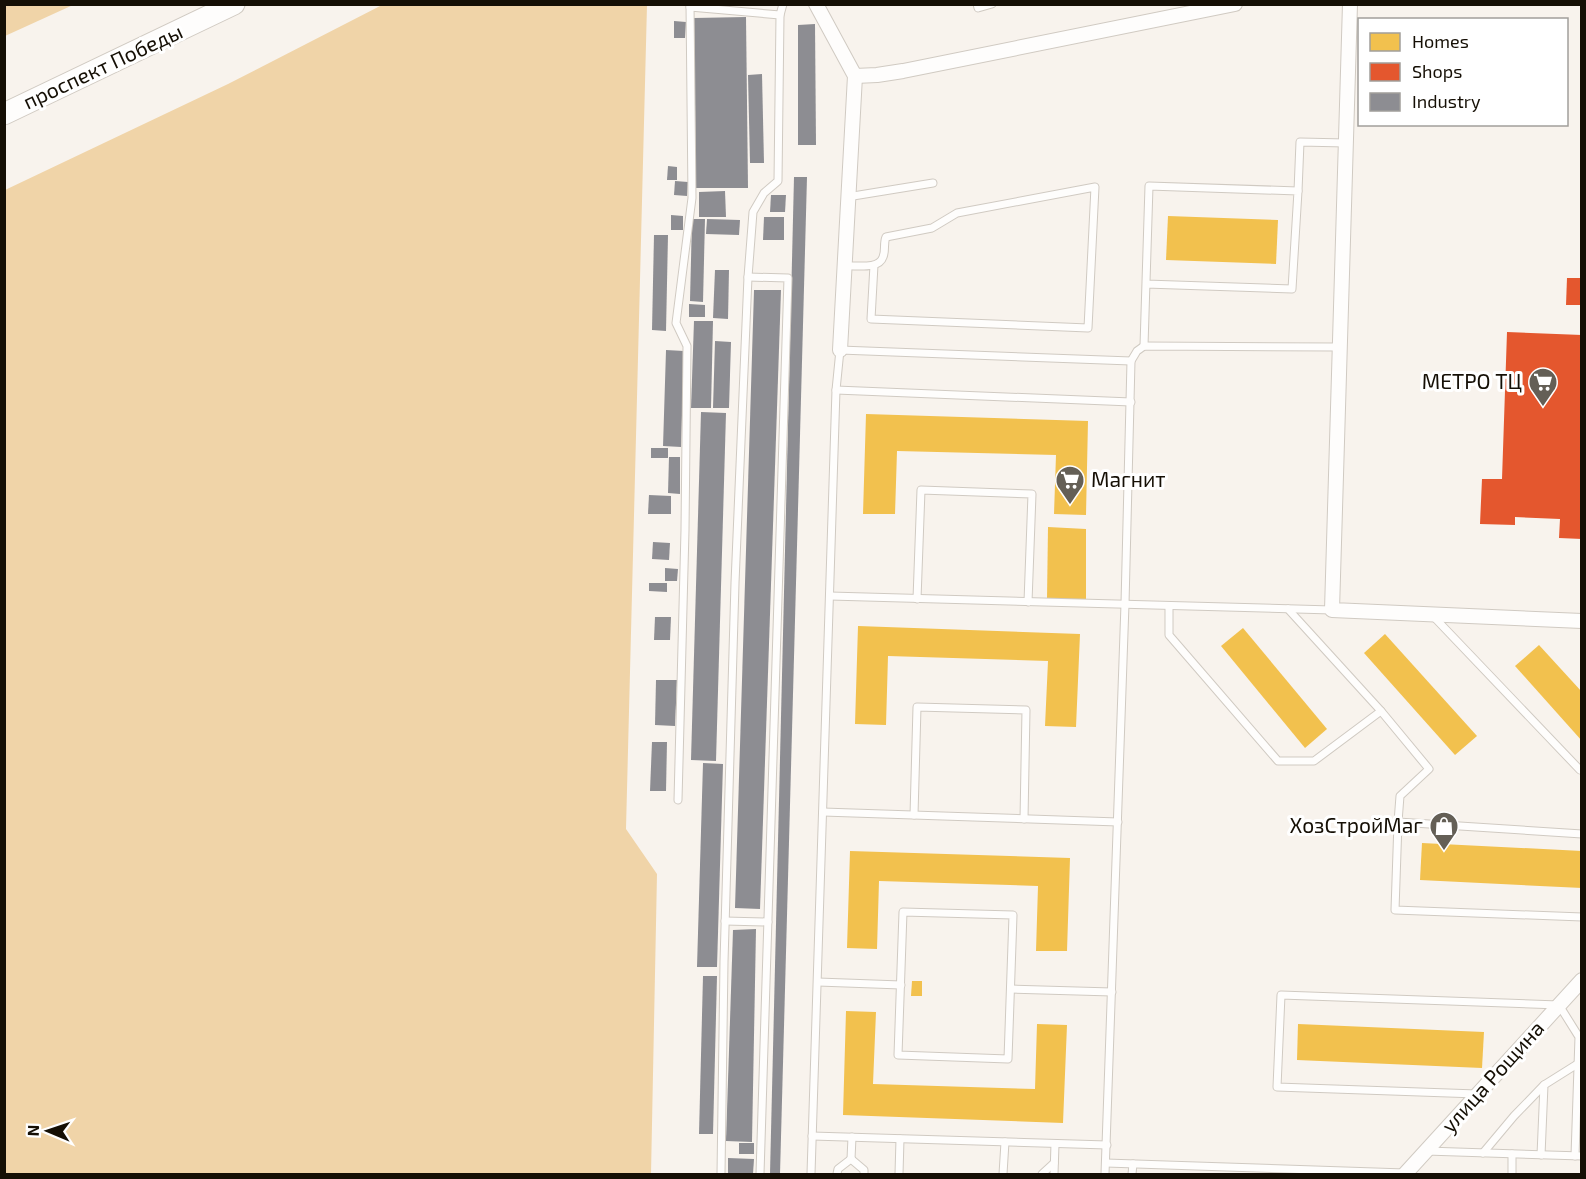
<svg xmlns="http://www.w3.org/2000/svg" width="1586" height="1179" viewBox="0 0 1586 1179" font-family="'Exo 2',sans-serif">
<style>
.forest{fill:#f0d4a8}
.homes{fill:#f2c14e}
.shops{fill:#e4572e}
.industry{fill:#8d8d92}
.lines{fill:none;stroke-linecap:round;stroke-linejoin:round}
.lane-casing{stroke:#d0cac2;stroke-width:9}
.street-casing{stroke:#d0cac2;stroke-width:16}
.primary-casing{stroke:#d0cac2;stroke-width:23}
.lane{stroke:#fefdfc;stroke-width:7}
.street{stroke:#fefdfc;stroke-width:14}
.primary{stroke:#fefdfc;stroke-width:21}
.labels{text-anchor:middle;stroke-width:6;stroke-linejoin:round;paint-order:stroke}
.street-label{font-size:21px;fill:#150f05;stroke:#fff}
.poi-label{font-size:21px;fill:#150f05;stroke:#fff;text-anchor:end}
</style>
<rect width="100%" height="100%" fill="#f8f3ed"/>
<g class="forest">
<path d="M5 4H73V5L5 36Z"/>
<path d="M382 5H647L626 829 657 874 651 1174H5V190L228 84Z"/>
</g>
<g class="homes">
<path d="M1168 216 1278 220 1276 264 1166 260Z"/>
<path d="M866 414 1088 421 1086 515 1054 514 1056 455 897 451 895 514H863Z"/>
<path d="M1048 527 1086 529V599H1047Z"/>
<path d="M858 626 1080 634 1076 727 1045 726 1048 661 888 656 886 725 855 724Z"/>
<path d="M1243 628 1327 729 1305 748 1221 646Z"/>
<path d="M1385 634 1477 736 1455 755 1364 653Z"/>
<path d="M1539 645 1582 692V741L1515 666Z"/>
<path d="M1422 843 1582 851V888L1420 880Z"/>
<path d="M850 851 1070 858 1067 951H1036L1038 886 879 881 877 949 847 948Z"/>
<path d="M912 981H922V996H911Z"/>
<path d="M846 1011 876 1012 873 1084 1035 1089 1037 1024 1067 1025 1063 1123 843 1115Z"/>
<path d="M1298 1024 1484 1032 1482 1068 1297 1060Z"/>
</g>
<g class="shops">
<path d="M1567 278H1582V305H1566Z"/>
<path d="M1507 332 1582 335V539L1559 538 1560 519 1515 517V525L1480 524 1482 479H1502Z"/>
</g>
<g class="industry">
<path d="M746 17 748 188H696L694 18Z"/>
<path d="M674 21 686 22 685 38H674Z"/>
<path d="M815 24 816 145H798V25Z"/>
<path d="M762 74 764 163H750L748 75Z"/>
<path d="M668 166 677 167V180H667Z"/>
<path d="M794 177H807L780 1174H770Z"/>
<path d="M675 181 688 182 687 196 674 195Z"/>
<path d="M725 191 726 217H699V192Z"/>
<path d="M771 195H786L785 212H770Z"/>
<path d="M671 215 683 216V230H671Z"/>
<path d="M764 217H784V240H763Z"/>
<path d="M692 219H705L703 302 690 301Z"/>
<path d="M707 219 740 220 739 235 706 234Z"/>
<path d="M654 235H668L666 331 652 330Z"/>
<path d="M715 270H729L728 319 713 318Z"/>
<path d="M754 290H781L760 909 735 908Z"/>
<path d="M689 304 705 305V317H689Z"/>
<path d="M694 321H713L711 408H691Z"/>
<path d="M715 341 731 342 729 408H713Z"/>
<path d="M666 350 684 351 681 447 663 446Z"/>
<path d="M701 412 726 413 716 761 691 760Z"/>
<rect x="651" y="448" width="17" height="10"/>
<path d="M669 457H680V494L668 493Z"/>
<path d="M649 495 671 496V514H648Z"/>
<path d="M653 542 670 543 669 560 652 559Z"/>
<path d="M665 568 678 569 677 581H665Z"/>
<path d="M649 583H667V592L649 591Z"/>
<path d="M655 617H671L670 640H654Z"/>
<path d="M656 680H677L675 726 655 725Z"/>
<path d="M652 742H667L666 791H650Z"/>
<path d="M703 763 723 764 717 967H697Z"/>
<path d="M756 929 752 1142 726 1141 733 930Z"/>
<path d="M703 976H717L713 1134H699Z"/>
<rect x="739" y="1143" width="15" height="11"/>
<path d="M728 1158 754 1159 753 1174H728Z"/>
</g>
<g class="lines">
<g class="lane-casing">
<g id="lane">
<path d="M977 4 978 8 992 4"/>
<path d="M690 7 780 15"/>
<path d="M1298 191 1300 142 1346 143"/>
<path d="M847 197 933 183"/>
<path d="M845 266C855 265 879 270 883 257 886 250 883 244 886 237L932 228 957 213 1095 187 1088 328 871 319 874 265"/>
<path d="M748 277 788 278 760 1174"/>
<path d="M1144 346 1149 186 1298 191 1292 289 1146 284"/>
<path d="M836 390 1131 402"/>
<path d="M830 596 1332 610"/>
<path d="M917 599 921 490 1032 494 1028 602"/>
<path d="M1169 606V635L1278 761H1314L1381 711"/>
<path d="M1288 609 1381 711 1429 769 1400 796 1398 822"/>
<path d="M1433 616 1580 770"/>
<path d="M678 800 685 530 687 346 676 323 692 198 690 4"/>
<path d="M823 812 1118 822"/>
<path d="M914 815 917 707 1026 710 1024 819"/>
<path d="M1582 834 1398 822 1395 910 1582 917"/>
<path d="M903 912 1013 915 1008 1059 898 1055Z"/>
<path d="M725 921 768 922"/>
<path d="M818 982 901 985"/>
<path d="M1011 989 1112 992"/>
<path d="M1477 1094 1277 1087 1281 995 1559 1005 1579 1037 1575 1156"/>
<path d="M812 1136 1107 1145"/>
<path d="M1426 1151 1582 1156"/>
<path d="M1483 1153 1514 1116 1544 1085"/>
<path d="M1541 1155 1544 1085 1579 1063"/>
<path d="M851 1159 852 1137"/>
<path d="M851 1159 864 1170V1174"/>
<path d="M1106 1163 1405 1173"/>
<path d="M721 1174 724 962 735 583 748 277 753 212 764 193 778 181 780 15 783 4"/>
<path d="M811 1174 836 390 840 350 1131 361"/>
<path d="M837 1174 838 1169 851 1159"/>
<path d="M899 1174 900 1139"/>
<path d="M1003 1174 1005 1142"/>
<path d="M1042 1174 1054 1163"/>
<path d="M1054 1174 1055 1144"/>
<path d="M1105 1174 1125 604 1131 361 1137 351 1144 346 1339 347"/>
<path d="M1132 1174 1133 1164"/>
<path d="M1512 1174V1154"/>
</g>
</g>
<g class="street-casing">
<g id="street">
<path d="M816 4 855 76 840 350"/>
<path d="M1350 4 1332 610 1582 621"/>
<path d="M855 76 877 75 903 71 1235 4"/>
<path d="M1405 1174 1582 980"/>
</g>
</g>
<g class="primary-casing">
<path id="primary" d="M4 114 234 4"/>
</g>
<use href="#lane" class="lane"/>
<use href="#street" class="street"/>
<use href="#primary" class="primary"/>
</g>
<defs>
<g id="supermarket-pin" transform="scale(1.5)"><path d="M0 17L-7.5 6A9.5 9.5 0 1 1 7.5 6Z" fill="#645f56" stroke="#fff"/><path d="M-6-5.5h2.5l.6 2H6L4.5 2H-2.5L-4.4-4H-6ZM-1.5 3.2a1.3 1.3 0 1 0 .1 0ZM3 3.2a1.3 1.3 0 1 0 .1 0Z" fill="#fff"/></g>
<g id="shop-pin" transform="scale(1.5)"><path d="M0 17L-7.5 6A9.5 9.5 0 1 1 7.5 6Z" fill="#645f56" stroke="#fff"/><path d="M-5-2.5h2.3a2.7 3.5 0 0 1 5.4 0H5L5.5 6h-11ZM-1.5-2.5h3a1.5 2.3 0 0 0-3 0Z" fill="#fff"/></g>
</defs>
<g fill-rule="evenodd">
<use href="#supermarket-pin" x="1543" y="382"/>
<use href="#supermarket-pin" x="1070" y="480"/>
<use href="#shop-pin" x="1444" y="826"/>
</g>
<g class="labels">
<g class="street-label">
<text transform="translate(103 67) rotate(-25)" y="7">проспект Победы</text>
<text transform="translate(1493 1077) rotate(-48)" y="7">улица Рощина</text>
</g>
<g class="poi-label">
<text x="1522" y="389">МЕТРО ТЦ</text>
<text x="1091" y="487" text-anchor="start">Магнит</text>
<text x="1423" y="833">ХозСтройМаг</text>
</g>
</g>
<rect width="1586" height="1179" fill="none" stroke="#150f05" stroke-width="12"/>
<rect x="1358" y="18" width="210" height="108" fill="#ffffff" stroke="#a19f9b" stroke-width="1.5"/>
<rect x="1370" y="33" width="30" height="18" fill="#f2c14e" stroke="#a19f9b" stroke-width="1.5"/>
<text x="1412" y="48" font-size="18" fill="#150f05">Homes</text>
<rect x="1370" y="63" width="30" height="18" fill="#e4572e" stroke="#a19f9b" stroke-width="1.5"/>
<text x="1412" y="78" font-size="18" fill="#150f05">Shops</text>
<rect x="1370" y="93" width="30" height="18" fill="#8d8d92" stroke="#a19f9b" stroke-width="1.5"/>
<text x="1412" y="108" font-size="18" fill="#150f05">Industry</text>
<g transform="translate(48 1131) rotate(272)" stroke="#ffffff" stroke-width="4.5" paint-order="stroke">
<path d="M0-4.5L10 22L0 15L-10 22Z" fill="#150f05"/>
<text y="-9" font-size="16" font-weight="bold" text-anchor="middle" fill="#150f05">N</text>
</g>
</svg>
